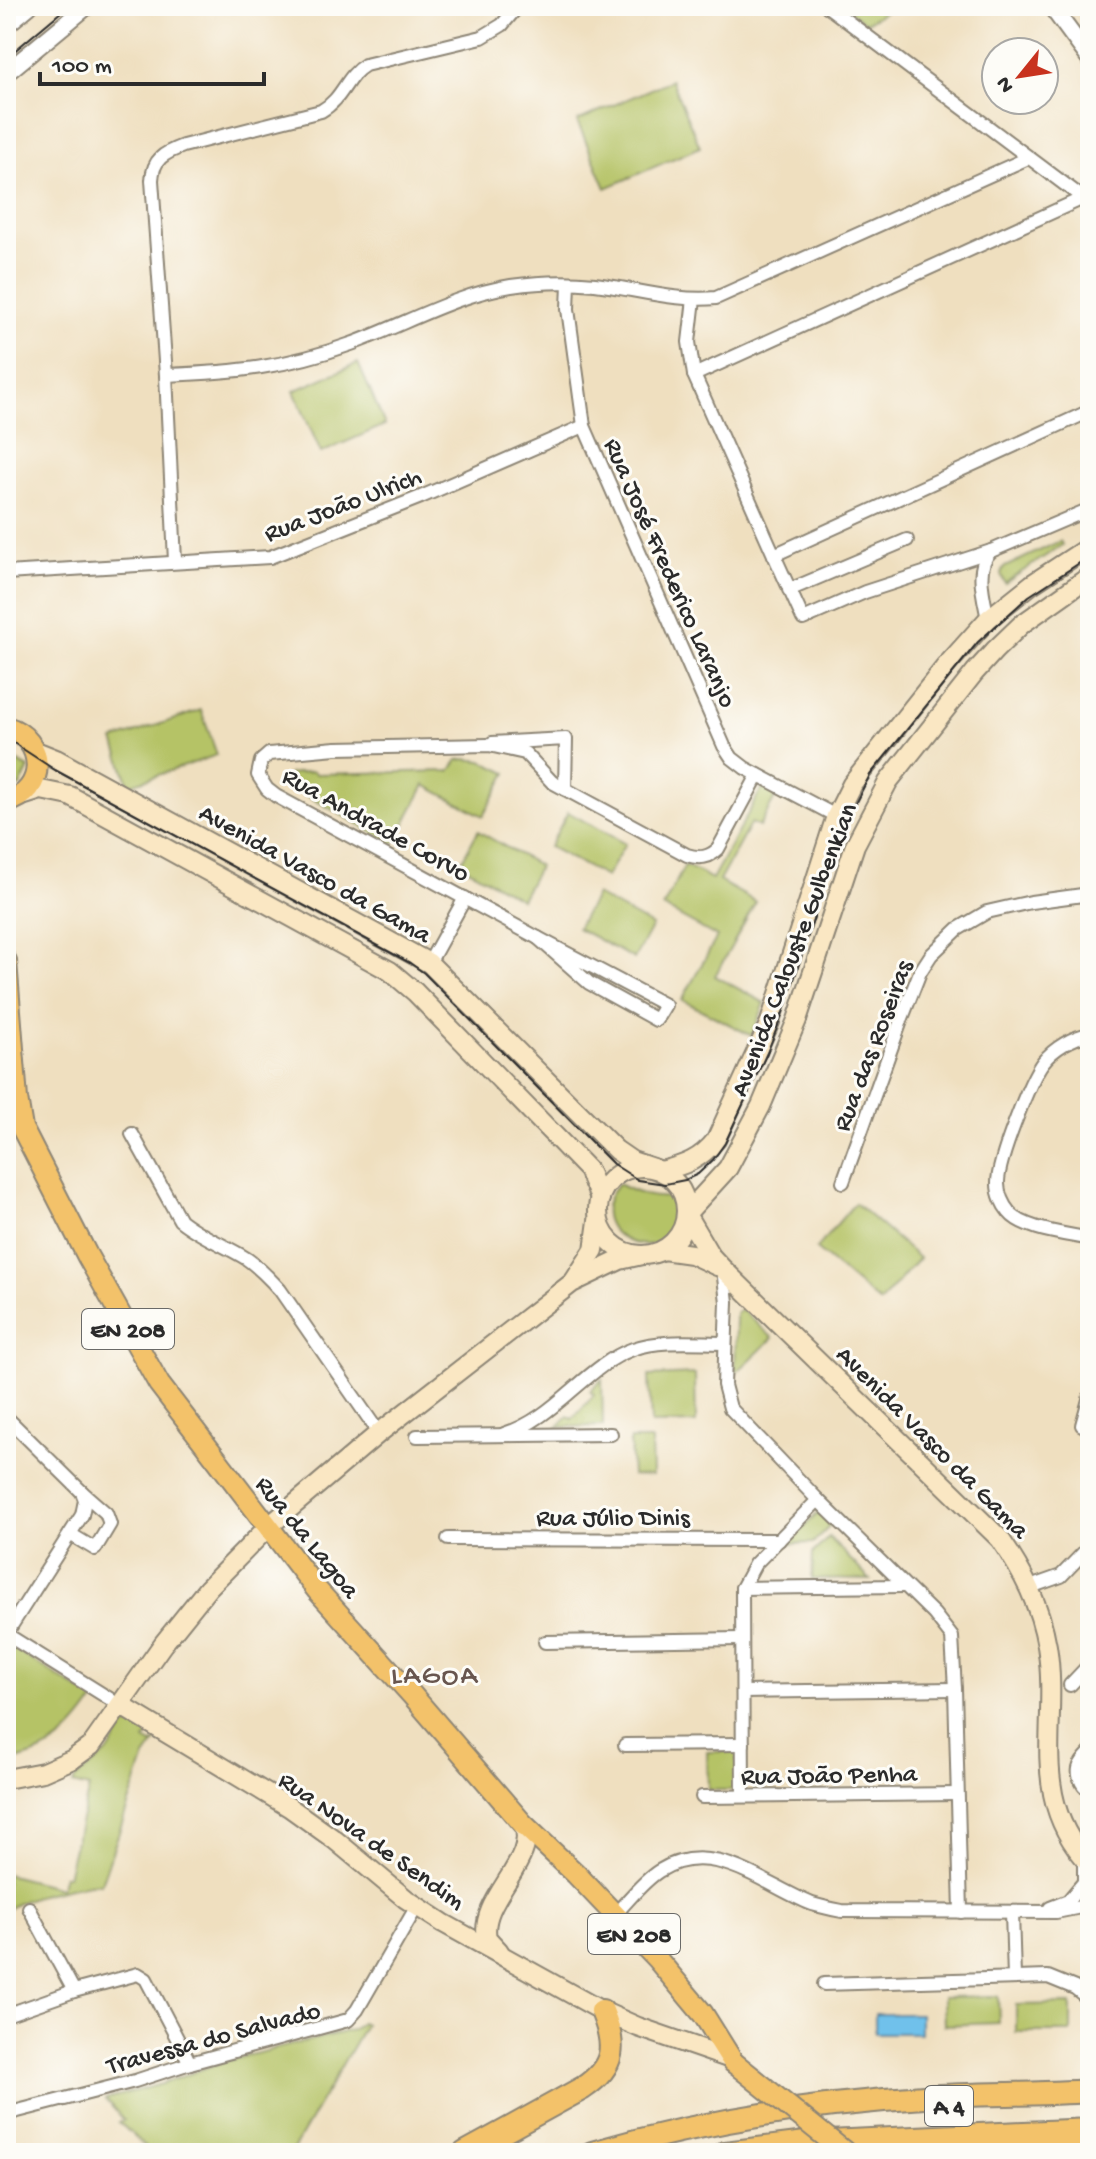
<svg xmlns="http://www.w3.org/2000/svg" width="1096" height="2159" viewBox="0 0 1096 2159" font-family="'Gochi Hand',sans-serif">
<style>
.green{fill:#b5c366;stroke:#707748;stroke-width:2}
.water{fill:#70c1eb;stroke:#4e768b;stroke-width:2}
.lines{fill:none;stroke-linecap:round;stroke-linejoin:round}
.minor-casing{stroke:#8d8575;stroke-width:16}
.tertiary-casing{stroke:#8d8575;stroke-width:20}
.secondary-casing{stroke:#8d8575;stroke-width:22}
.primary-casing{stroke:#8d8575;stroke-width:24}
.motorway-casing{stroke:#8d8575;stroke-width:26}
.minor{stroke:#fff;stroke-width:12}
.tertiary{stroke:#fff;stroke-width:16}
.secondary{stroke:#fae7c3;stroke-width:18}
.primary{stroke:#f3c26a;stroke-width:20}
.motorway{stroke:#f3c26a;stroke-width:22}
.tram{stroke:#2b2b2b;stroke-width:2}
.primary-bridge-casing{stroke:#8d8575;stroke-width:24;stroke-linecap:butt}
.primary-bridge{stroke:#f3c26a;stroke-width:20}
.labels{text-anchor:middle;stroke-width:6;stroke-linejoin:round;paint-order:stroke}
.shield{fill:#fdfcf7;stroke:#6a6a68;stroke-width:2}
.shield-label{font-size:24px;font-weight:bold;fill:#2b2b2b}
.street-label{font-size:26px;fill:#2b2b2b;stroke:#fdfcf7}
.neighbourhood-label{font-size:28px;letter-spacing:2px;fill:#68564f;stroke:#fdfcf7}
</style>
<rect width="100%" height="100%" fill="#fdfcf7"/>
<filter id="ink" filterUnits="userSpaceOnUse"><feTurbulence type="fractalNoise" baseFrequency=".0125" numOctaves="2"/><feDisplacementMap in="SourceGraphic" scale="16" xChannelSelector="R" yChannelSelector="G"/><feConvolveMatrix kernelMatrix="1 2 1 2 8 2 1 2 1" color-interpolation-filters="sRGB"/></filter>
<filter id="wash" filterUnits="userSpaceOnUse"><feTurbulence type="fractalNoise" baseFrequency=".006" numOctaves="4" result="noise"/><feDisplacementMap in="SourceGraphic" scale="32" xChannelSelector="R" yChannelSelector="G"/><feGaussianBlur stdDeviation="1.8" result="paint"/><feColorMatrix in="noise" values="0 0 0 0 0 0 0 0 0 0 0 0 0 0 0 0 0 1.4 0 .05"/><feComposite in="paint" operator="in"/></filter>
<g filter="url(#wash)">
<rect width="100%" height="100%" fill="#efdfbf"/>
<g class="green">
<path d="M843 6H895L865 23Z"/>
<path d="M671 80 700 147 606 188 577 121Z"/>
<path d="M358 363 385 425 321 453 294 391Z"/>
<path d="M1060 541 1062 545 1005 583 1001 575 1003 568Z"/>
<path d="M201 710 217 755 129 785 114 740Z"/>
<path d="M6 756 29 768 20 786 6 792Z"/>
<path d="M465 759 482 761 507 773 483 816 425 785 394 844 284 783 289 774 313 771 316 774 450 771 458 760Z"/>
<path d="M765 789 770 790 775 798 759 827 751 823 719 881 756 902 715 976 765 1003 752 1036 682 1000 717 937 663 907 685 865 712 879 761 790Z"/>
<path d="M568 812 625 844 606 877 549 847Z"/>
<path d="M478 831 539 866 521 899 460 864Z"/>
<path d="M596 895 652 926 634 959 577 928Z"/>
<path d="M618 1184C638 1194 654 1200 676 1196 693 1279 567 1243 618 1184Z"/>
<path d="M855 1203 919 1258 880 1303 816 1249Z"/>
<path d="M742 1310 773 1338 735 1374 736 1317V1313Z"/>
<path d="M695 1374 696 1423 651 1424 649 1376Z"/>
<path d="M602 1379 603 1426 558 1427 568 1416 572 1419 594 1395 590 1391Z"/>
<path d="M630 1440H651L652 1475 632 1476Z"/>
<path d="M817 1514 823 1515 833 1523 813 1543 787 1544Z"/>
<path d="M829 1537 870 1580 812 1579 813 1553Z"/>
<path d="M6 1644 95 1700C70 1737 50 1754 6 1762Z"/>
<path d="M134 1723 150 1732 145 1740 152 1744 158 1739 145 1757 101 1884C90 1882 85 1885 75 1887 49 1893 29 1895 6 1910V1874L60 1888 64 1875 67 1876 89 1788 73 1784 75 1779 107 1753 125 1726Z"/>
<path d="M737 1751V1790H708L707 1752Z"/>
<path d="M998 1996 999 2023 944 2025 943 1997Z"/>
<path d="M1071 2004V2032H1016V2005Z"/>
<path d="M361 2023 365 2025 291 2153H151L119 2122 124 2120 105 2099 162 2084 218 2063 352 2030Z"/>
</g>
<rect class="water" x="875" y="2014" width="45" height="19"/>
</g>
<g filter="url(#ink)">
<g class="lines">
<g class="minor-casing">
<g id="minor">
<path d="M827 6 1087 201"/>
<path d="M569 283 568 309 584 426 724 746 732 758 745 768 836 816"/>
<path d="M694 299 689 342 694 375 774 555 1090 411"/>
<path d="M166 375C236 372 284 368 351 344 404 325 454 295 511 286 538 282 567 281 595 284 635 289 676 302 716 298L1028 158"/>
<path d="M694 375 1090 195"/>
<path d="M774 555 803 619 865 592 991 551"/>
<path d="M175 561 166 375 152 180C153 159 164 153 183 146L321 111C344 98 345 77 365 65L482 37 502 25 518 6"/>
<path d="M6 573 270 557 421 497 584 426"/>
<path d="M789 590 907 540"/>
<path d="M988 619C984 598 974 567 991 551L1090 509"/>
<path d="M492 743 566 739 565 789"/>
<path d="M538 938 276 796 267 789 258 775 261 761 269 754 336 748 489 745 525 753 552 782 687 855C699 859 709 858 718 849L758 775"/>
<path d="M538 938 665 1005 656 1020 589 983Z"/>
<path d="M429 963 465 898"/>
<path d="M1090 1034C1073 1037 1054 1048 1043 1062 1030 1079 997 1163 998 1184 998 1194 1003 1205 1009 1212 1023 1230 1068 1234 1090 1239"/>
<path d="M132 1134 180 1220C201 1237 225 1245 247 1259 260 1268 270 1279 280 1290L379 1433"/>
<path d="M843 1182 902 1018 920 972 931 955 958 929 987 912 1031 902 1090 894"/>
<path d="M723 1269 727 1302 724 1385 730 1408 818 1500 934 1614 952 1637 955 1689 961 1912"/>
<path d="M6 1417 82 1492 85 1500 82 1515 6 1634 110 1699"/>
<path d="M1082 1425 1090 1396"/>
<path d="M504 1434C555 1419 587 1365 633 1349 661 1339 695 1343 725 1343"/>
<path d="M417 1436 611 1434"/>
<path d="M70 1534 95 1549 110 1524 106 1513 82 1492"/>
<path d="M448 1539 779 1540"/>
<path d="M1030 1587 1061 1576 1090 1546"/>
<path d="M742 1588 905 1586"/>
<path d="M545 1642 741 1639"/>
<path d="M1070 1685 1090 1664"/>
<path d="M743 1692 955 1689"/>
<path d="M625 1745 743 1744"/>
<path d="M1090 1753C1079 1764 1074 1771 1084 1786L1090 1784"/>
<path d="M743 1796 742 1588 755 1564 818 1500"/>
<path d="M702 1797 957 1794"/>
<path d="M29 1908 74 1991"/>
<path d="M1050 1908 1068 1901 1084 1882V1857"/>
<path d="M1012 1912 1014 1978"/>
<path d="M615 1914C629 1900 642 1882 659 1871 712 1837 764 1885 812 1904 822 1907 832 1909 842 1911L1056 1912 1081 1907 1090 1902"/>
<path d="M824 1984 1048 1977 1075 1988 1090 2000"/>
<path d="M6 2015 74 1991 138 1974 146 1979 190 2063"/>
<path d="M6 2114 135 2081 190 2063 348 2020 357 2010 417 1906"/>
</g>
</g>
<g class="tertiary-casing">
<g id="tertiary">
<path d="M1051 6 1090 59"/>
<path d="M6 25 29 6"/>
<path d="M6 73 87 6"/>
</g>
</g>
<g class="secondary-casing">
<g id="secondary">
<path d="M36 751 56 759 429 963 616 1150 632 1161 653 1168"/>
<path d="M19 797 41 790 70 796 390 971 415 992 588 1170 600 1198"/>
<circle cx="642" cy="1211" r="44"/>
<path d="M661 1171C685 1165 700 1160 716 1140L770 1022 836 816 852 784 945 667 988 619 1032 584 1090 546"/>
<path d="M686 1214 710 1255 723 1269 1000 1539C1023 1572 1040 1605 1047 1646 1060 1725 1026 1797 1090 1864"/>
<path d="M686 1214 728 1168 761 1106 797 1020 855 845 888 782 975 672 995 650 1022 624 1090 576"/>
<path d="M663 1250 691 1254 717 1266"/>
<path d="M574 1281 594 1250 598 1221"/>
<path d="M120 1705 289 1807 335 1840 406 1899 443 1923 602 2011 638 2027 728 2058"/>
<path d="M6 1779 43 1772 73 1759 91 1746 163 1644 208 1588 268 1527 379 1433 572 1283 620 1260 642 1255"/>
<path d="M499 1951 487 1938C478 1899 540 1859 523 1824"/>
</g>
</g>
<g class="primary-casing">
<g id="primary">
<path d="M6 727C46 738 48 792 6 802"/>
<path d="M6 961 17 1099 22 1128 88 1257 159 1384 317 1590 412 1695 523 1824 576 1874 657 1959 703 2014 733 2062"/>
</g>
</g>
<g class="motorway-casing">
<g id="motorway">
<path d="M1003 2146 1090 2150"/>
<path d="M465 2153 583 2088C616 2066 616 2045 602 2011"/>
<path d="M592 2153C699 2122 813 2104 924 2097 979 2093 1035 2095 1090 2091"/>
<path d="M725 2153 806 2143 1090 2130"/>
</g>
</g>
<use href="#minor" class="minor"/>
<use href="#tertiary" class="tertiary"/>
<use href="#secondary" class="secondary"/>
<use href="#primary" class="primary"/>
<use href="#motorway" class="motorway"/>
<g class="tram">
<path d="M6 58 68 6"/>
<path d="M6 738 55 770 410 963 424 973 613 1164 638 1180 665 1184 685 1180 698 1174 713 1160 725 1143 767 1053 784 1010 843 827 870 775 978 642 1029 596 1090 556"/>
</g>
<g class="primary-bridge-casing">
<path id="primary-bridge" d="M733 2062 846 2153"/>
</g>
<use href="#primary-bridge" class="primary-bridge"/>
</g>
</g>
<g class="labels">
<g class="shield">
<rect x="82" y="1309" width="92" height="40" rx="6"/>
<rect x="588" y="1914" width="92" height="40" rx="6"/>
<rect x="925" y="2086" width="48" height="40" rx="6"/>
</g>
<g class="shield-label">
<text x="128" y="1337">EN 208</text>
<text x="634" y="1942">EN 208</text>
<text x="949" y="2114">A 4</text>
</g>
<g class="street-label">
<text transform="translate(342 503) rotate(-21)" y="9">Rua João Ulrich</text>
<text transform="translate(672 572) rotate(66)" y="9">Rua José Frederico Laranjo</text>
<text transform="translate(377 823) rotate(29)" y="9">Rua Andrade Corvo</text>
<text transform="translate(316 872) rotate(29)" y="9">Avenida Vasco da Gama</text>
<text transform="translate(792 949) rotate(-69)" y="9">Avenida Calouste Gulbenkian</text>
<text transform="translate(871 1045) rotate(-69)" y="9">Rua das Roseiras</text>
<text transform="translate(934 1441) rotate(45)" y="9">Avenida Vasco da Gama</text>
<text x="613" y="1525">Rua Júlio Dinis</text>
<text transform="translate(309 1536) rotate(51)" y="9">Rua da Lagoa</text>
<text transform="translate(829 1773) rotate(-1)" y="9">Rua João Penha</text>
<text transform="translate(373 1839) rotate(35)" y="9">Rua Nova de Sendim</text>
<text transform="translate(213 2036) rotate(-15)" y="9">Travessa do Salvado</text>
</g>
<g class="neighbourhood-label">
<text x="435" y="1683">LAGOA</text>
</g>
</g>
<rect width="1096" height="2159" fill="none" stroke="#fdfcf7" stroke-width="32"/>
<g transform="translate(1020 76) rotate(240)"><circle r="38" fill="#fdfcf7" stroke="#a9a8a5" stroke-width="2"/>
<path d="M0-6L14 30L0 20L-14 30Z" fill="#c8321e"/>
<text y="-12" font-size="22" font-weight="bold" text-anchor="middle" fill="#2b2b2b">N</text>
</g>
<path d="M40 72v12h224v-12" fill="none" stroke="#2b2b2b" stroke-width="4"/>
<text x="52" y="72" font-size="24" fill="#2b2b2b" stroke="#fdfcf7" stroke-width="6" paint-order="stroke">100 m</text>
</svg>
